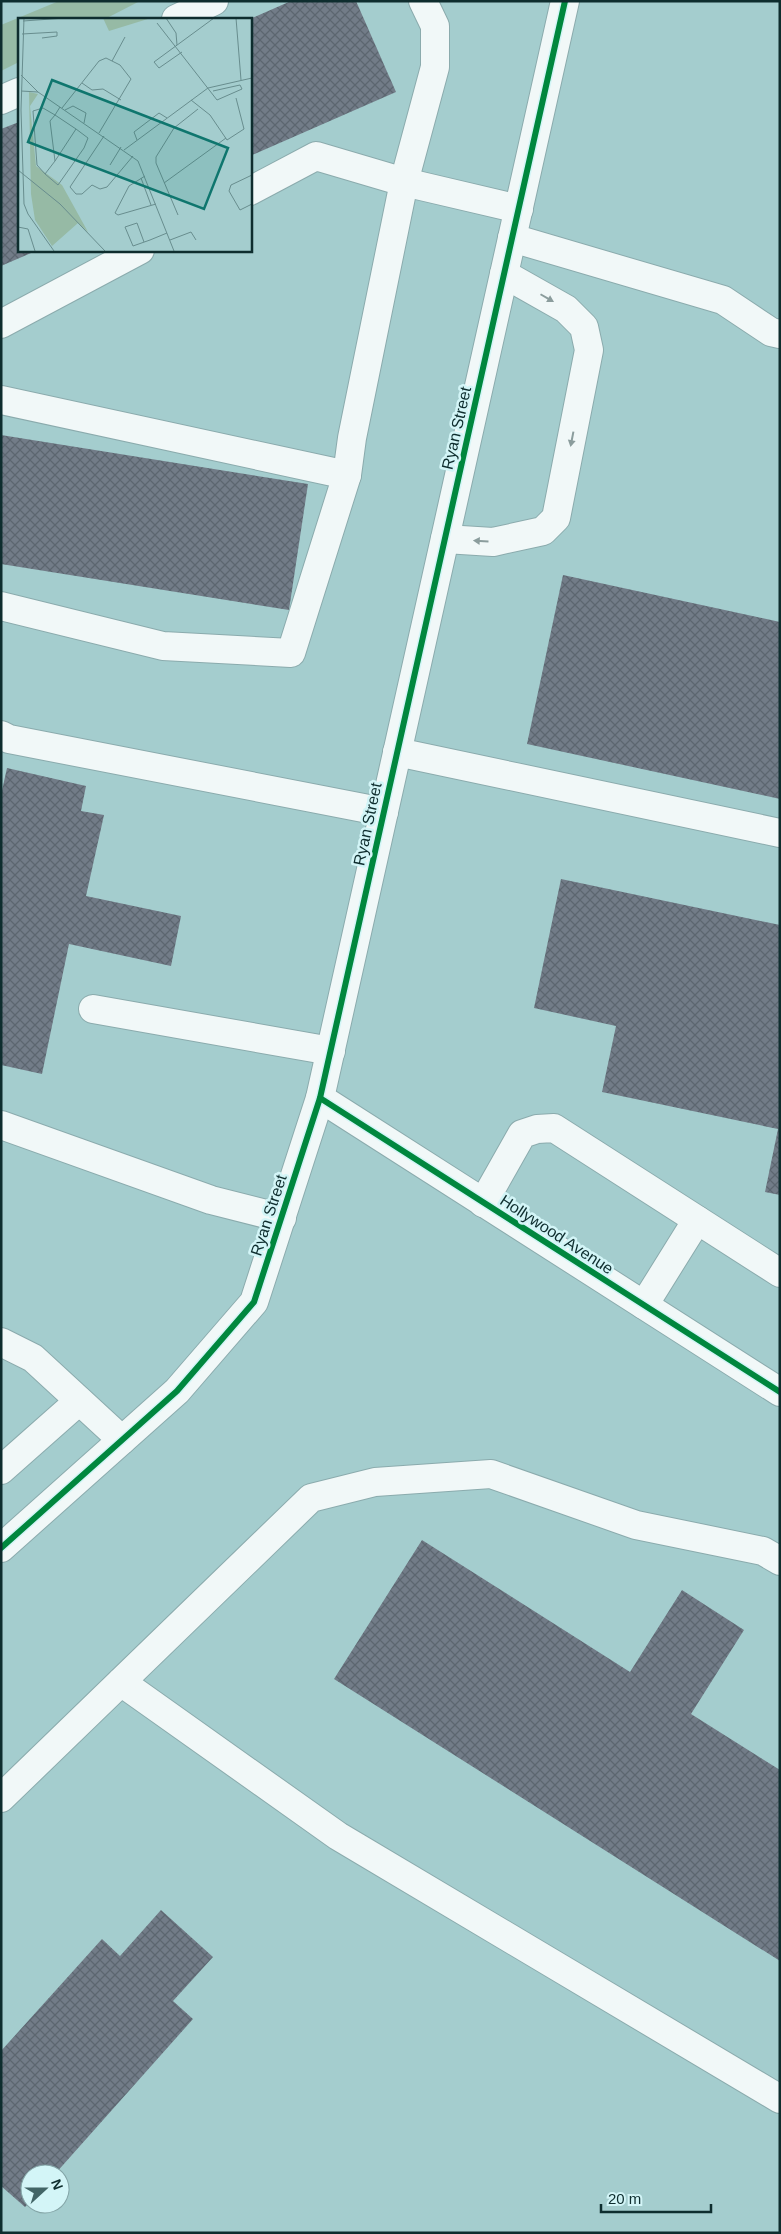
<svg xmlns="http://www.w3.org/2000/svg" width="781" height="2234" viewBox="0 0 781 2234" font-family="Helvetica,sans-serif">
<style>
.grass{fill:#96baa5}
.building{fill:url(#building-cross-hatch)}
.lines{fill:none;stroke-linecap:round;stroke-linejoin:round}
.minor-casing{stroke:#8babad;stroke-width:30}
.minor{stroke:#f1f8f8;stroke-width:28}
.cycleway-casing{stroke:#d3f5f7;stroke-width:9}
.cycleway{stroke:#00873e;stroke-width:6}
.oneway{fill:#8b9d9d}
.labels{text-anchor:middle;stroke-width:5;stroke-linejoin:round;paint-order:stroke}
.street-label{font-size:16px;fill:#0e2d2e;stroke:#d3f5f7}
.inset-road{fill:none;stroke:#688d8e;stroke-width:1}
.view{fill:#0f766e;fill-opacity:0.15;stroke:#0f766e;stroke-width:2.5}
.inset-edge{fill:none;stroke:#0e2d2e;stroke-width:2.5}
</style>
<defs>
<pattern id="building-cross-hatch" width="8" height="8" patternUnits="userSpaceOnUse" patternTransform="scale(1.25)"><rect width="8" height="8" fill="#727c88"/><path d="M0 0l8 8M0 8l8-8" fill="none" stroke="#5c6670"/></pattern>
</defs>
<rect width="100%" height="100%" fill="#a4cdce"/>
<path class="grass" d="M59 1H140L105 19H19V62L1 71V25Z"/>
<g class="building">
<path d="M291 1H356L396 92 250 156V19Z"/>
<path d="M19 122V250H38L1 266V129Z"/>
<path d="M1 435 308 484 289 610 1 564Z"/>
<path d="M563 575 780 622V799L527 744Z"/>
<path d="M7 768 86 786 81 811 104 815 86 896 181 916 171 966 69 944 42 1074 1 1065V795Z"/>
<path d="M561 879 780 925V1195L765 1192 778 1129 602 1092 616 1026 534 1008Z"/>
<path d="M422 1540 630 1672 682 1590 744 1630 691 1714 780 1770V1961L334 1679Z"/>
<path d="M161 1910 213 1957 173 2001 193 2019 55 2174H30V2202L25 2207 1 2186V2051L102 1939 120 1956Z"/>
</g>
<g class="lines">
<g class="minor-casing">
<g id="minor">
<path d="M176 19 214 1"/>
<path d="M1 100 19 92"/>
<path d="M250 191 316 156 404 182 519 209"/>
<path d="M512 238 723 300 771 332 780 334"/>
<path d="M1 324 140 250"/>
<path d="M1 400 347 475 352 438 404 182 435 67V26L423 1"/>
<path d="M445 539 493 542 543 531 556 518 589 350 584 327 566 309 504 274"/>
<path d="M1 606 163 646 291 653 347 475"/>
<path d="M1 735 9 739 384 812"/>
<path d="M397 752 780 833"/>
<path d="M93 1009 331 1051"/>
<path d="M320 1098 780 1392"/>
<path d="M1 1125 211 1200 282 1218"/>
<path d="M483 1203 522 1134 537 1129 554 1128 780 1273"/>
<path d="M644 1305 697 1220"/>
<path d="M1 1342 33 1358 122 1440"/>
<path d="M1 1470 79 1401"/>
<path d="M1 1548 177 1391 254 1302 320 1098 565 1"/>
<path d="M121 1682 338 1836 780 2099"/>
<path d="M1 1798 311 1498 375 1482 491 1474 636 1525 763 1551 780 1561"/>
</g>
</g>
<use href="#minor" class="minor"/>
<g class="cycleway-casing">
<g id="cycleway">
<path d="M320 1098 780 1392"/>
<path d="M1 1548 177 1391 254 1302 320 1098 565 1"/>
</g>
</g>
<use href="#cycleway" class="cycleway"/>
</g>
<defs><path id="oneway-solid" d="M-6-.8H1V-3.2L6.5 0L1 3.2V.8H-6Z" transform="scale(1.25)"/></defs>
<g class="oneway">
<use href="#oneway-solid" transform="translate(547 298) rotate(30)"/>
<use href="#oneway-solid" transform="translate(572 439) rotate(101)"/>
<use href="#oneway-solid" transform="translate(481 541) rotate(-177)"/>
</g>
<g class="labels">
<g class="street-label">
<text transform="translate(456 428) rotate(-77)" y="6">Ryan Street</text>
<text transform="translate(367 824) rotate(-78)" y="6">Ryan Street</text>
<text transform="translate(268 1215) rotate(-72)" y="6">Ryan Street</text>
<text transform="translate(557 1234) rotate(33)" y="6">Hollywood Avenue</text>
</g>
</g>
<g transform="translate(18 18)">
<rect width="234" height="234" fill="#a4cdce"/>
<path d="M11 74 20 76 12 88 18 148 44 167 70 214 60 205 34 228 17 202 13 176Z" fill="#96baa5"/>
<path d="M85 0H133L91 13Z" fill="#96baa5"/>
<path class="inset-road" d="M6 0 3 92 6 186 10 196 36 233M148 0 158 15 159 27M218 0 223 62M5 3 47 0M139 5 199 82 224 71 222 67 195 73M4 16 39 14V18L24 20M164 34 141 50 136 44 196 0M94 43 107 19M3 57 20 74M64 65 74 72 85 71 103 82M3 73 20 74 120 143 156 233M173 82 192 97 209 122 226 111 218 80M44 90 81 43 88 40 102 47 113 61 81 115M47 92 55 88 68 95 66 105M86 118 52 169 58 176H64L74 167 82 171 89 169 115 138M119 122 116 114 141 95 149 100M106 132 190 70 234 60M37 143 32 103 37 97 58 111 37 143 27 156 19 147 15 93 25 90 37 97 42 89M92 147 103 129M0 152 42 186 87 233M27 156 40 167 66 130 70 120 58 111M234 157 213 167 211 173 222 192 234 186M127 158 111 168 97 195 100 197 138 186M123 160 133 187M146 165 208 120M160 197 138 145V139L156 110 180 91M0 209 10 211 17 233M152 222 173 214 178 222M126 224 119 205 107 209 115 228 132 222 149 215"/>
<path class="view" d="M34 62 210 130 186 191 10 124Z"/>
<rect width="234" height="234" class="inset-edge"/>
</g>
<rect width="781" height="2234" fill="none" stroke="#0e2d2e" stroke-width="5"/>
<g transform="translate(45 2189) rotate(69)"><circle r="24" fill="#d3f5f7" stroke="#84a5a7"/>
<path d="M0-4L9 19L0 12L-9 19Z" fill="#426566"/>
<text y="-8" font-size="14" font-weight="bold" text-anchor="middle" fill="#0e2d2e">N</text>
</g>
<path d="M601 2204v8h110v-8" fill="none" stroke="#0e2d2e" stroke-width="2.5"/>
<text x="608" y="2204" font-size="15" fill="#0e2d2e" stroke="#d3f5f7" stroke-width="4" paint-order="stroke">20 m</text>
</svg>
